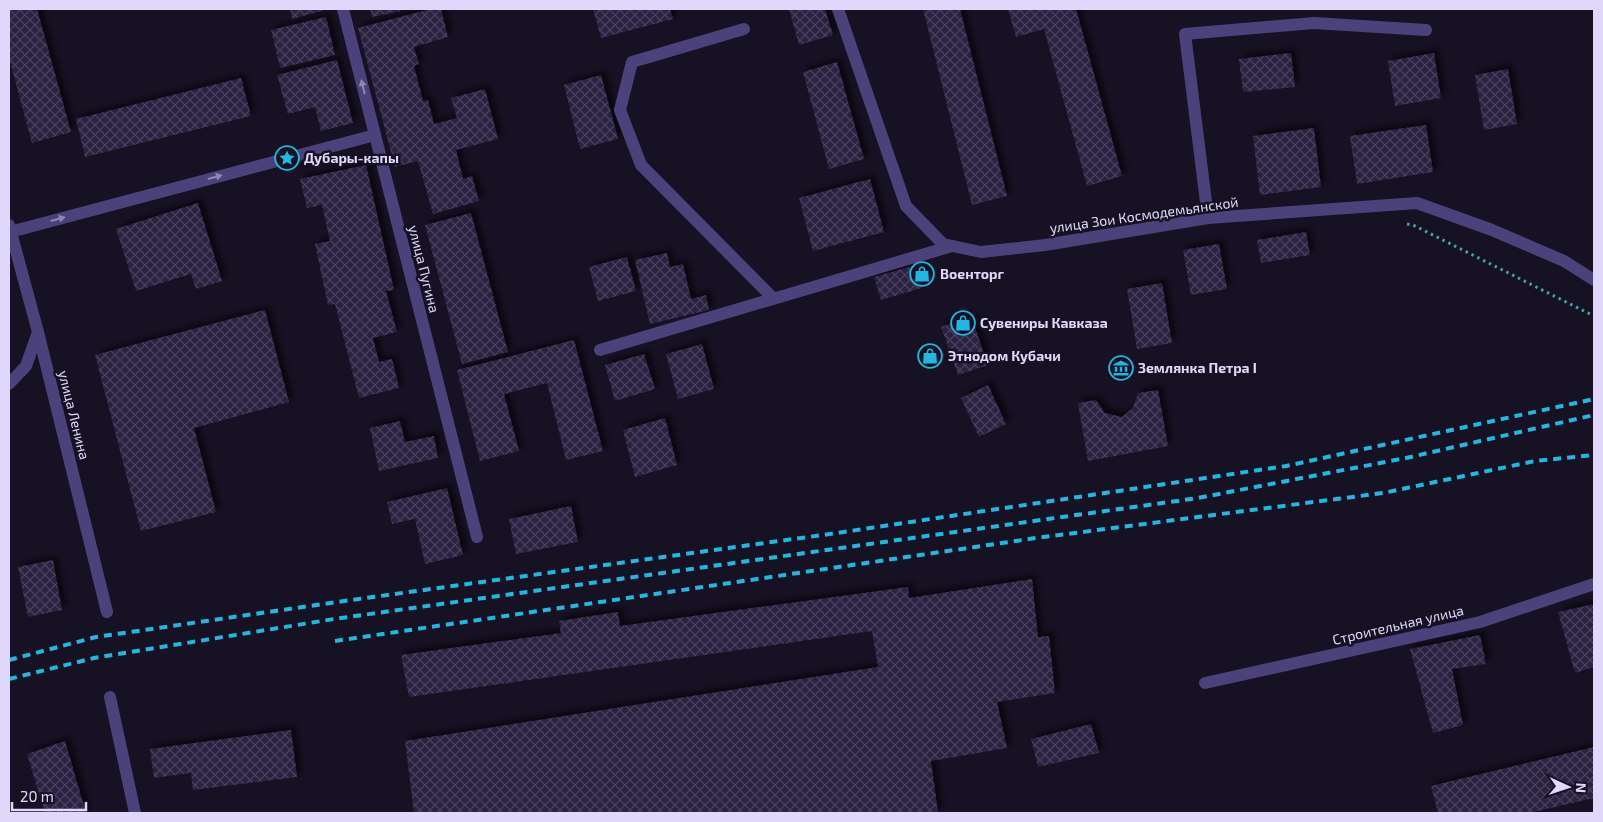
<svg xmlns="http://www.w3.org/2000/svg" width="1603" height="822" viewBox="0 0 1603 822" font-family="'Exo 2',sans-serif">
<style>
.building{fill:url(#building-cross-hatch);filter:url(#shadow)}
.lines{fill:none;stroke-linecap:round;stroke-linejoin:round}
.path{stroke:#3ea3a8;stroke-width:3;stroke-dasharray:2.5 4;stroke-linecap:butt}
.service{stroke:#4b427c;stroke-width:12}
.minor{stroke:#4b427c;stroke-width:12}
.tertiary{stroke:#4b427c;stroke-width:12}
.rail{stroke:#1db9e1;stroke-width:4;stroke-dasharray:8 6;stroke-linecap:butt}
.oneway{fill:#8e86b5}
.labels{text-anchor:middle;stroke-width:5;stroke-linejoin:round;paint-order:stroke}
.poi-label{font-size:14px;font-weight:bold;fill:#e0d8fa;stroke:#161123;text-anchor:start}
.street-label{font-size:14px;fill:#e0d8fa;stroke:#161123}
</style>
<defs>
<pattern id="building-cross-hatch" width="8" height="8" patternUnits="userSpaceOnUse" patternTransform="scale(1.25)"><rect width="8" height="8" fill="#2a2041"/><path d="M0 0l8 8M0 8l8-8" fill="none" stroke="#49405d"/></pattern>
<filter id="shadow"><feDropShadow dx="4.5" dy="-4.5" stdDeviation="2.5" flood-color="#0009"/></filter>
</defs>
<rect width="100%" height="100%" fill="#161123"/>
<g class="building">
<path d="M9 9H37L71 132 32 143 9 58Z"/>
<path d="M290 9H328L292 19Z"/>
<path d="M370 9H399L400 11 372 17Z"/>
<path d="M431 9H441L448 37 414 47 419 64 414 66 423 101 428 100 434 124 457 118 451 98 485 89 498 139 456 150 463 179 472 176 479 201 433 214 418 161 395 167 358 28Z"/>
<path d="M593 9H670L673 19 601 38Z"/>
<path d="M789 9H825L833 35 799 45Z"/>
<path d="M923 9H960L1007 196 972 205Z"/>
<path d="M1008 9H1076L1122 176 1087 186 1044 29 1016 37Z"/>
<path d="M326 17 335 55 280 68 271 30Z"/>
<path d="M1291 53 1295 87 1243 92 1239 59Z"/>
<path d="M1434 53 1441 98 1395 106 1388 61Z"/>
<path d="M337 60 353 123 321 131 315 107 288 114 277 75Z"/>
<path d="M837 62 864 159 829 169 803 72Z"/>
<path d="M1508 69 1517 124 1484 130 1475 75Z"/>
<path d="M601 75 618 139 580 149 564 85Z"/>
<path d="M241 78 251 116 85 157 76 119Z"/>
<path d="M1426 125 1433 172 1357 184 1350 136Z"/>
<path d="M1314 128 1321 187 1260 195 1253 136Z"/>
<path d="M366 165 394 290 386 291 397 332 373 338 379 362 392 359 399 388 359 398 335 304 328 305 315 244 330 241 322 205 307 208 300 179Z"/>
<path d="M870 179 884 232 813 251 799 198Z"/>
<path d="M198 203 222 281 196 289 191 274 136 291 116 229Z"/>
<path d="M471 213 508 352 462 364 425 225Z"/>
<path d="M1306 232 1310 255 1261 263 1257 240Z"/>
<path d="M1219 244 1227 289 1191 295 1183 250Z"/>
<path d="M667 253 670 267 683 264 691 299 706 295 709 310 650 324 635 260Z"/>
<path d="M627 257 636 291 598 301 589 267Z"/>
<path d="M916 265 922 288 881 300 874 277Z"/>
<path d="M1162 283 1172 343 1137 349 1127 289Z"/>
<path d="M265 310 289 402 194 428 216 512 141 531 95 355Z"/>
<path d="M971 316 988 365 958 375 941 327Z"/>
<path d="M574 340 603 451 566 460 547 383 504 394 519 451 480 461 457 370Z"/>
<path d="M702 344 714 389 678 399 666 354Z"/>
<path d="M644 354 655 389 615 401 605 365Z"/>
<path d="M988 385 1006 424 979 437 961 398Z"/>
<path d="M1158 390 1168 446 1088 461 1078 403 1096 400 1105 413 1122 417 1133 408 1138 393Z"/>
<path d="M665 418 677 465 635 477 623 430Z"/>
<path d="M400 421 405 442 434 436 438 458 379 471 370 428Z"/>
<path d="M447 488 463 555 425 564 415 519 392 524 387 502Z"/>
<path d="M571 506 578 542 516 554 509 519Z"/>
<path d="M53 560 62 610 28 617 18 567Z"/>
<path d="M1032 579 1038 637 1049 636 1055 693 997 702 1007 748 931 761 938 813H414L405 741 878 667 872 631 409 697 401 655 561 633 559 621 618 612 620 626 908 587 909 598Z"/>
<path d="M1594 604V667L1575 673 1558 612Z"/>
<path d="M1480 635 1486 664 1452 669 1463 725 1433 733 1410 649Z"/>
<path d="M1091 724 1099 753 1038 767 1031 739Z"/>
<path d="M291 730 297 777 193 790 191 773 154 778 150 749Z"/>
<path d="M65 741 86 813H45L27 754Z"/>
<path d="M1594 747V798L1529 813H1438L1431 786Z"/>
</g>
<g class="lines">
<g class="path">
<path d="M1407 224 1413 225 1594 316"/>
<path d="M939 271 975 272"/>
</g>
<g class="service">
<path d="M38 332 107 612"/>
<path d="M110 697 135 813"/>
</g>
<g class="minor">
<path d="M744 29 632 62 620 110 641 165 773 298"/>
<path d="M375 135 477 537"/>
<path d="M1208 218 1185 34 1314 23 1426 30"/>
<path d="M600 350 952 246"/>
<path d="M1205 683 1480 622 1594 584"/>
</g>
<g class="tertiary">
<path d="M838 9 906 206 943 244 981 252 1045 245 1208 218 1417 203 1492 230 1564 261 1594 280"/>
<path d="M9 225 38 332 26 366 9 384"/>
<path d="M10 232 375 135 343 9"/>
</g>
<g class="rail">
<path d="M335 641 1036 538 1383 493 1535 461 1594 455"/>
<path d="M9 660 96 637 344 601 830 534 1286 466 1594 399"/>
<path d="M9 679 94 658 334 619 1198 498 1406 458 1594 415"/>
</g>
</g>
<defs><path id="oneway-solid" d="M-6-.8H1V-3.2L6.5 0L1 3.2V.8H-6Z" transform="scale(1.25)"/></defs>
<g class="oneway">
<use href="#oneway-solid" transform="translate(363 87) rotate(-104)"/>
<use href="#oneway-solid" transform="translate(215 177) rotate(-15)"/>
<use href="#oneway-solid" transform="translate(58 219) rotate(-15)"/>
</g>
<defs>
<g id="sight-ring" transform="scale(1.25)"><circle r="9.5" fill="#161123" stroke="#1db9e1" stroke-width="1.5"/><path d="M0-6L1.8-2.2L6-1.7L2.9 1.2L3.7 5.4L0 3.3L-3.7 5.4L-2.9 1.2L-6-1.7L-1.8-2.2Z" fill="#1db9e1"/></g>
<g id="shop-ring" transform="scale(1.25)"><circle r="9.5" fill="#161123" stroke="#1db9e1" stroke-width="1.5"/><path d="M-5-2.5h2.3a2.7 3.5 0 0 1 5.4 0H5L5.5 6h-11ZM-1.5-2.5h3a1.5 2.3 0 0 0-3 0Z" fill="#1db9e1"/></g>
<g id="museum-ring" transform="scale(1.25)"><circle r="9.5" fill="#161123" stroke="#1db9e1" stroke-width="1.5"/><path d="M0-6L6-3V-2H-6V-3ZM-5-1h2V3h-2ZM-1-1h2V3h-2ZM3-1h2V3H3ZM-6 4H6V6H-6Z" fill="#1db9e1"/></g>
</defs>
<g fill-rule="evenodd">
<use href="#sight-ring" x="287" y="158"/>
<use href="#shop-ring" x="922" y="274"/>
<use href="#shop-ring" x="963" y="323"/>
<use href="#shop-ring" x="930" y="356"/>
<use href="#museum-ring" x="1121" y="368"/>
</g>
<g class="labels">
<g class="poi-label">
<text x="304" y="163">Дубары-капы</text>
<text x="940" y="279">Военторг</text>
<text x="980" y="328">Сувениры Кавказа</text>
<text x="948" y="361">Этнодом Кубачи</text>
<text x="1138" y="373">Землянка Петра I</text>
</g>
<g class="street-label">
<text transform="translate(1144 215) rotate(-8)" y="5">улица Зои Космодемьянской</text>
<text transform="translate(424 269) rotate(76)" y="5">улица Пугина</text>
<text transform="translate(74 415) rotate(76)" y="5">улица Ленина</text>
<text transform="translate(1398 625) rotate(-13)" y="5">Строительная улица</text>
</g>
</g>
<rect width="1603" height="822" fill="none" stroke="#e0d8fa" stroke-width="20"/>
<g transform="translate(1568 787) rotate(93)" stroke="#161123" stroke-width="4" paint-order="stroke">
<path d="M0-4L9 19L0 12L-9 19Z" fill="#e0d8fa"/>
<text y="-8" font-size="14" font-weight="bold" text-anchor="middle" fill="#e0d8fa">N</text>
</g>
<path d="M12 802v8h74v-8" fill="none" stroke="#e0d8fa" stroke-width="2.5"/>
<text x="20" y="802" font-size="15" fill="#e0d8fa" stroke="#161123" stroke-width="4" paint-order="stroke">20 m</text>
</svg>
